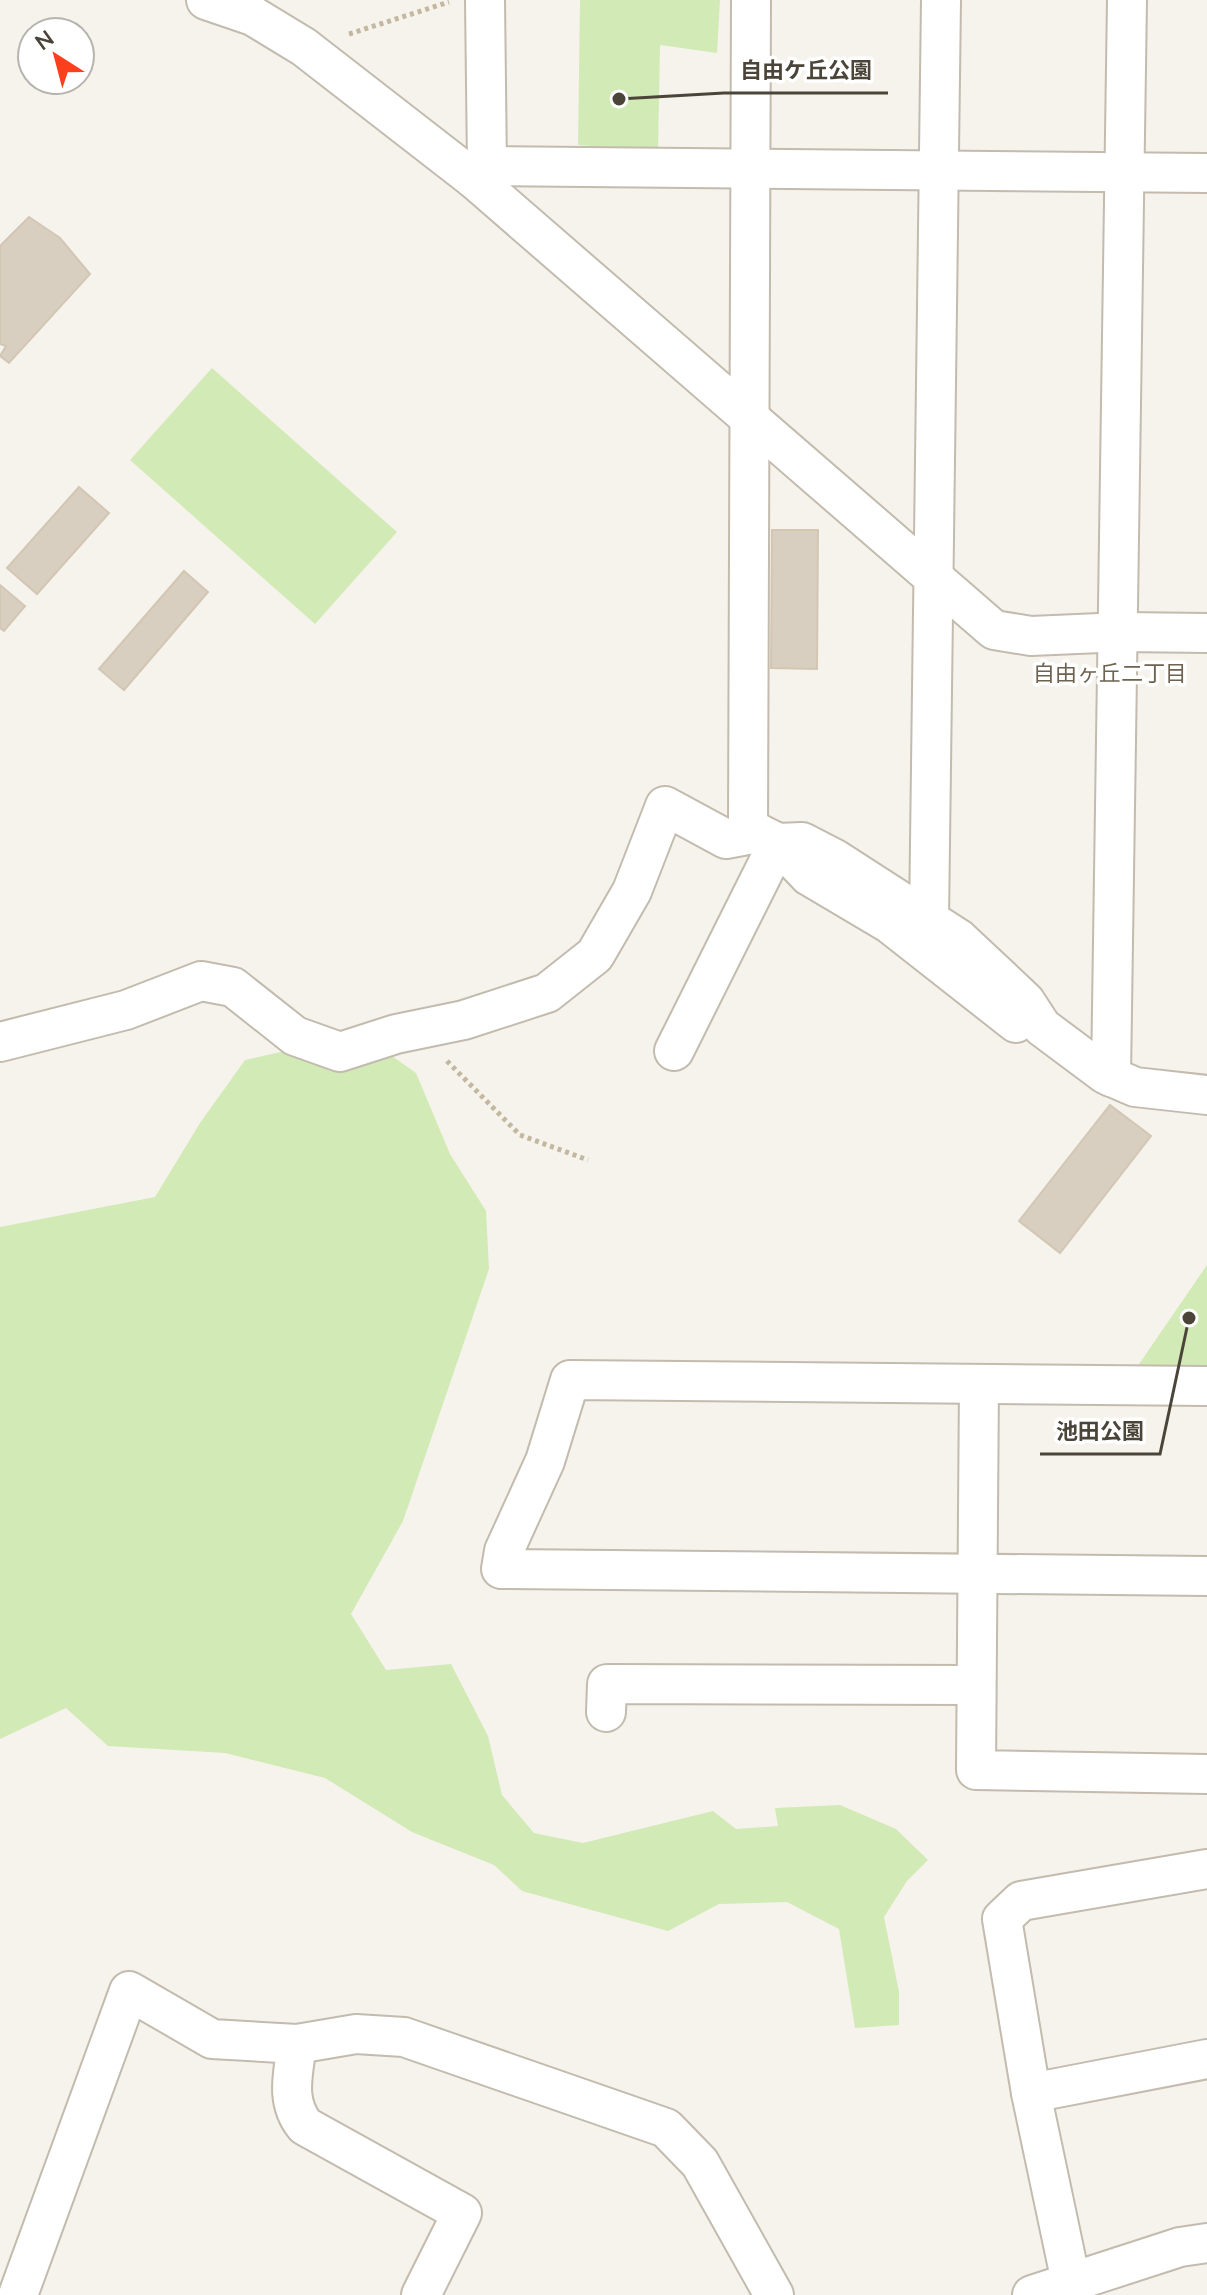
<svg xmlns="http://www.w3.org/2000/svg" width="1207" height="2295" viewBox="0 0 1207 2295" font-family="'Nunito Sans','Noto Sans JP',sans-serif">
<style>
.green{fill:#d2eab5}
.building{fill:#d8cfc1;stroke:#d3c7b4;stroke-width:2}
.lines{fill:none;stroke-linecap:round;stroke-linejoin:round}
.minor-casing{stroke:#c2bbae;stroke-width:42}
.path{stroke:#c4b79f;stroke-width:5;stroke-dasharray:4 4;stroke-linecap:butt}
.minor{stroke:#fff;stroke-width:38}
.labels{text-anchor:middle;stroke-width:7;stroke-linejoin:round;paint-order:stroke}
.neighbourhood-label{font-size:22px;fill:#6e6250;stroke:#fff}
.leader{fill:none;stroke:#4b4439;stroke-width:3}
.callout-dot{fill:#4b4439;stroke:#fff;stroke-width:3}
.callout-label{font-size:22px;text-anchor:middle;font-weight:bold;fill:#4b4439;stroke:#fff;stroke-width:7;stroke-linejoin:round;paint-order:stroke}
</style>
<rect width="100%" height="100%" fill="#f6f3ec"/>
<g class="green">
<path d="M580 0H720L717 53 660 45 658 151 578 145Z"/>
<path d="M212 368 397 532 315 624 130 460Z"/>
<path d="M361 1034 416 1073 450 1154 486 1211 489 1269 403 1521 351 1614 386 1670 451 1664 488 1736 502 1795 534 1833 583 1843 713 1811 736 1829 778 1826 775 1808 840 1805 896 1829 928 1860 907 1881 884 1917 899 1992V2025L855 2028 839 1929 787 1902 719 1904 668 1931 522 1891 494 1865 412 1832 325 1778 225 1753 108 1746 66 1708 0 1739V1227L155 1197 200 1123 245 1060Z"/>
<path d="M1207 1265V1371L1135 1370Z"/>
</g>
<g class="building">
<path d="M29 217 60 238 90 274 9 363 0 356 6 346 0 344V246Z"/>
<path d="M79 487 109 513 37 594 7 568Z"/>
<path d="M772 530H818L817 669 771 668Z"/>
<path d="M184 571 208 592 124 690 99 669Z"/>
<path d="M0 585 25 606 4 631 0 628Z"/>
<path d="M1110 1105 1151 1136 1060 1253 1019 1221Z"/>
</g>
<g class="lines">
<g class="minor-casing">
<g id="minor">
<path d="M206 0 253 16 304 47 474 179 994 630 1031 636 1123 632 1207 633"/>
<path d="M485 0 487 167"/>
<path d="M751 0 748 828 778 843 802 842 835 859 959 939 1025 1001 1042 1027 1105 1074 1135 1087 1207 1095"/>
<path d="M474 179 490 166 1207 173"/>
<path d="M929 920 941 0"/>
<path d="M0 1042 126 1010 201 981 233 987 295 1036 340 1052 396 1034 464 1020 547 993 595 955 632 891 665 806 726 839 758 833"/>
<path d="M674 1051 778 843 809 876 890 924 1016 1023"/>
<path d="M1111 1077 1127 0"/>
<path d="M979 1384 976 1770 1207 1774"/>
<path d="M1207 1386 570 1380 545 1461 504 1551 501 1569 1207 1576"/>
<path d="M606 1712 607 1684 976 1685"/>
<path d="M297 2044C293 2075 285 2101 305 2126L462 2213 421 2295"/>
<path d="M1031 2093 1207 2059"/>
<path d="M1071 2282 1031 2093 1002 1919 1021 1901 1207 1869"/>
<path d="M18 2295 129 1991 212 2039 297 2044 356 2034 404 2037 666 2128 700 2163 774 2295"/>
<path d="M1032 2295 1180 2247 1207 2243"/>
</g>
</g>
<g class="path">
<path d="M349 34 449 2"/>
<path d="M447 1061 520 1135 588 1160"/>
</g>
<use href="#minor" class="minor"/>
</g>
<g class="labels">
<g class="neighbourhood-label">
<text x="1110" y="681">自由ヶ丘二丁目</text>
</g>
</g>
<path class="leader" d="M619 99L724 93H888M1189 1318L1160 1454H1040"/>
<g class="callout-dot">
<circle cx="619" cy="99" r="8"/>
<circle cx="1189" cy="1318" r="8"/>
</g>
<g class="callout-label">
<text x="806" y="78">自由ケ丘公園</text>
<text x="1100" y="1439">池田公園</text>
</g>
<g transform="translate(56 56) rotate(324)"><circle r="38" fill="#ffffff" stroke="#b7b4b0" stroke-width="2"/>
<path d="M0-6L14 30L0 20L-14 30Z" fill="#fc3f1d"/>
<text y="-12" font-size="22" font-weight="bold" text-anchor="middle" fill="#4b4439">N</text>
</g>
</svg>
